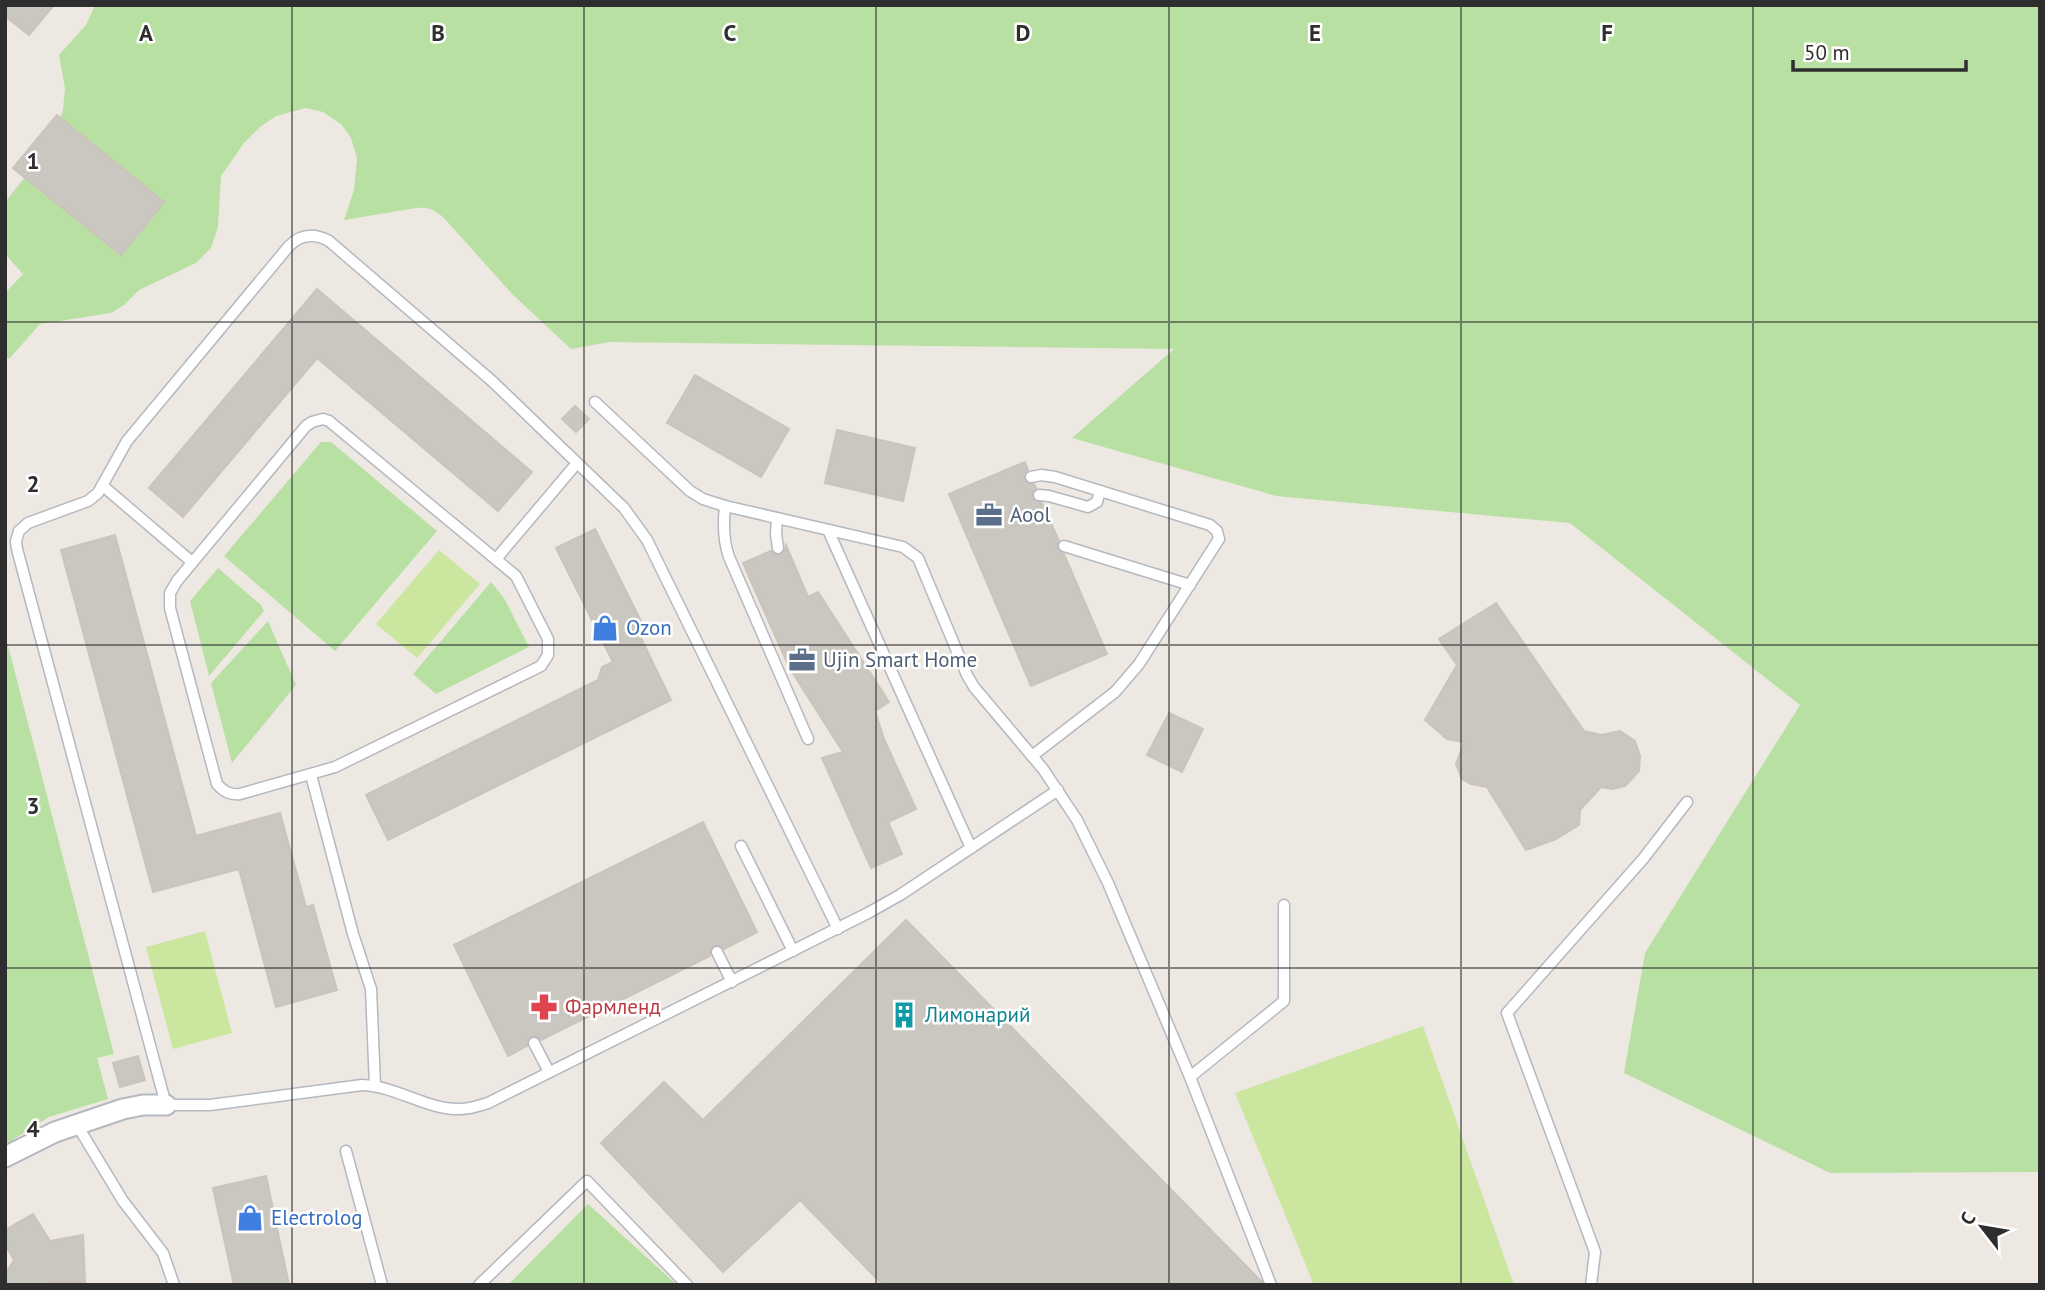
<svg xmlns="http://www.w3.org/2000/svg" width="2045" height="1290" viewBox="0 0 2045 1290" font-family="'PT Sans',sans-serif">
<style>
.green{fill:#b9e0a3}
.pitch{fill:#cae69f}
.building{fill:#cac6c0;stroke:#cac4bb;stroke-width:2}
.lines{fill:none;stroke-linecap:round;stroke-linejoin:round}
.service-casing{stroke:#b5b8c0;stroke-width:13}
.minor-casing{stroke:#b5b8c0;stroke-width:23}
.service{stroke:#fff;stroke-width:10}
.minor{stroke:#fff;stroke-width:19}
.grid{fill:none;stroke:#2e2e2e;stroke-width:2;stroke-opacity:0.55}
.labels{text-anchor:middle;stroke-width:5;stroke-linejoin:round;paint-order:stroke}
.service-label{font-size:21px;fill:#4e5e75;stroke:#fff;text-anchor:start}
.shop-label{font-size:21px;fill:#366cbe;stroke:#fff;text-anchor:start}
.health-label{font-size:21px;fill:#be3a42;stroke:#fff;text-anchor:start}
.culture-label{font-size:21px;fill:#0d838f;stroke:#fff;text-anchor:start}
.grid-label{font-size:23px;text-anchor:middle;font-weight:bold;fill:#2e2e2e;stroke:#fff;stroke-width:5;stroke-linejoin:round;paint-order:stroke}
</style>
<rect width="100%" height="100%" fill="#eee8e2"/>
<g class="green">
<path d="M95 5H2040V1172L1830 1173 1624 1073 1645 953 1800 705 1570 523 1276 496 1072 438 1174 349 610 342 571 349 513 295 444 218C435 210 429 207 416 208L344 220 354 190 357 158 351 138 342 125 323 112 306 108 276 116 260 127 244 143 221 176 218 227 211 248 196 263 139 290 124 305 111 313 40 324 10 358H5V293L23 274 5 254V202L22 181 57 129 63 109 65 89 59 55 86 25Z"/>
<path d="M321 442H331L437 531 335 651 224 556Z"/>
<path d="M218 568 261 605 264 611 209 676 190 601Z"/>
<path d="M491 582 504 598 529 647 436 694 413 674Z"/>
<path d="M268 621 296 685 232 763 211 683Z"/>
<path d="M7 642 114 1054 97 1058 108 1099 49 1117 5 1145V643Z"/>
<path d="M588 1204 677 1285H508Z"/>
</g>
<g class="pitch">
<path d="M439 550 480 584 417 658 376 624Z"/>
<path d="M205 931 232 1033 173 1049 146 947Z"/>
<path d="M1423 1026 1514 1285H1314L1235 1093Z"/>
</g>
<g class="building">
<path d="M5 5H54L29 35 5 16Z"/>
<path d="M57 115 164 202 121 255 13 168Z"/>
<path d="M317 289 532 472 498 511 317 358 183 517 149 488Z"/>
<path d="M695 375 789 429 761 477 667 423Z"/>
<path d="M575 406 589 419 576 432 562 419Z"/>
<path d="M837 430 915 448 903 501 825 483Z"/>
<path d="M1025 462 1028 470 1024 474V479L1028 484H1034L1036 488 1033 491 1032 497 1035 501 1042 503 1059 541 1057 548 1064 554 1107 654 1031 686 949 494Z"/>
<path d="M595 529 647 633 640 636 671 700 388 840 366 795 598 680 602 667 613 662 556 548Z"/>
<path d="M115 535 196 836 280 813 306 907 313 905 337 990 276 1007 239 869 153 892 61 550Z"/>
<path d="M786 545 808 597 818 592 889 702 875 711 884 739 916 809 888 822 902 854 871 868 822 758 843 752 789 667 743 563 771 551 776 555 782 554 785 550Z"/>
<path d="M1496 603 1584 731 1601 735 1620 731 1635 741 1640 756 1639 771 1625 786 1612 789 1601 787 1580 810 1579 825 1556 839 1526 850 1487 787 1471 784 1462 779 1456 764 1464 742 1447 739 1425 720 1457 665 1439 639Z"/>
<path d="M1169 713 1203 729 1182 772 1147 755Z"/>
<path d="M703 822 757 932 724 949 720 945H714L710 949V956L541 1040 537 1036H531L527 1040V1046L508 1056 454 945Z"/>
<path d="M906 920 1262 1282 1263 1285H883L800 1200 723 1272 601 1143 664 1082 703 1120Z"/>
<path d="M138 1056 145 1080 120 1087 113 1063Z"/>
<path d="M266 1176 289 1285H234L213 1188Z"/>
<path d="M33 1214 50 1241 83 1235 85 1282H49L48 1285H5V1274L14 1260 5 1244V1230Z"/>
</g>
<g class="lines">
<g class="service-casing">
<g id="service">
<path d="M595 402 690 491 703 499 725 506 903 547 918 558 967 675 974 687 1043 769 1077 820 1108 883 1190 1077"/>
<path d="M323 419 329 421 516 576 548 639V655L541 666 335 767 240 794C230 795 224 792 217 784L170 608V593L177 581 306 426 312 422Z"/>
<path d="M1031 477 1041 475 1055 477 1210 525 1217 531 1219 539 1139 664 1115 692 1032 756"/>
<path d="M103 486 192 562"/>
<path d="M1039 495 1049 496 1088 507 1097 502 1100 491"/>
<path d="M725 506C723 524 723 540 729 557L808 739"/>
<path d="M777 518 776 534 778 548"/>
<path d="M828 530 971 848"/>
<path d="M1064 546 1190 585"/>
<path d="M496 559 577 463"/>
<path d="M311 775 353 934 371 989 375 1086"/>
<path d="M741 846 793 951"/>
<path d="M838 929 647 540 624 508 492 381 329 241C314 233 301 234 289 246L127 441 98 493 88 501 28 523 19 531 16 541 17 549 166 1105H210L362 1085C396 1086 427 1110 460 1109 470 1109 479 1106 488 1103L868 913 900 895 1058 790"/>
<path d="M717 952 732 982"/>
<path d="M534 1043 549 1072"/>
<path d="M77 1125 123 1201 163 1253 174 1285"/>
<path d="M346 1151 382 1285"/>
<path d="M479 1285 587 1181 687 1285"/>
<path d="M1271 1285 1190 1077 1284 1001V905"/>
<path d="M1591 1285 1595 1252 1507 1013 1643 859 1687 802"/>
</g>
</g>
<g class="minor-casing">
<path id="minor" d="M5 1157 55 1132 123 1109 143 1105H166"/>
</g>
<use href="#service" class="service"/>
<use href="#minor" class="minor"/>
</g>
<path class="grid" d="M292 5V1285M584 5V1285M876 5V1285M1169 5V1285M1461 5V1285M1753 5V1285M5 322H2040M5 645H2040M5 968H2040"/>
<defs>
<g id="office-bare" transform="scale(2.1)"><path d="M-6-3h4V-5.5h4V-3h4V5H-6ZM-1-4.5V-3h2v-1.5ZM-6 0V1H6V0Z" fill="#5c6f8a" stroke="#fff" stroke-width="2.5" paint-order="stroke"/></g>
<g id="shop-bare" transform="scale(2.1)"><path d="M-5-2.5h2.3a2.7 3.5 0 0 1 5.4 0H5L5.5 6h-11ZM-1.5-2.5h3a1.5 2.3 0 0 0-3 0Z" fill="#3f7fe0" stroke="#fff" stroke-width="2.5" paint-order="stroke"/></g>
<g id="pharmacy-bare" transform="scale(2.1)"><path d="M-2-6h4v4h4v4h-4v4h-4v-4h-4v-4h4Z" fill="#e0444e" stroke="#fff" stroke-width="2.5" paint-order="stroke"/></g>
<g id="building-bare" transform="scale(2.1)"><path d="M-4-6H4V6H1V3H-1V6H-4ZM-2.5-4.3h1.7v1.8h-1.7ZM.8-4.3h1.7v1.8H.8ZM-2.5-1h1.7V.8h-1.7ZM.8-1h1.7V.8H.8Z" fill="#0f9aa8" stroke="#fff" stroke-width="2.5" paint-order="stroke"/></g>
</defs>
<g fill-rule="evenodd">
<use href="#office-bare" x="989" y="515"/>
<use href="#shop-bare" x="605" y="628"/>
<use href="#office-bare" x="802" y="660"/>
<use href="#pharmacy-bare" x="544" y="1007"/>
<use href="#building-bare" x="904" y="1015"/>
<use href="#shop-bare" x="250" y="1218"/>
</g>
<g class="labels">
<g class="service-label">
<text x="1010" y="522">Aool</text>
<text x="823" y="667">Ujin Smart Home</text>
</g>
<g class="shop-label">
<text x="626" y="635">Ozon</text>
<text x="271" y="1225">Electrolog</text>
</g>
<g class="health-label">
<text x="565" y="1014">Фармленд</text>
</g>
<g class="culture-label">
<text x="925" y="1022">Лимонарий</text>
</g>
</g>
<g class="grid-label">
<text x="146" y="41">A</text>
<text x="438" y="41">B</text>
<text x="730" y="41">C</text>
<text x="1023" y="41">D</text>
<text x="1315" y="41">E</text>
<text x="1607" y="41">F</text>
<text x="33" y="169">1</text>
<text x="33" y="492">2</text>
<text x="33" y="814">3</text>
<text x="33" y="1137">4</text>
</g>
<rect width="2045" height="1290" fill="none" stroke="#2e2e2e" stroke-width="14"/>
<g transform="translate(1982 1227) rotate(301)" stroke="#ffffff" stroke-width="5" paint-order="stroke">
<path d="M0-5L12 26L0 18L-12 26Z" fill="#2e2e2e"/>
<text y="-10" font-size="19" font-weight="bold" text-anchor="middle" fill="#2e2e2e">С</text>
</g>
<path d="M1793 60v10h173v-10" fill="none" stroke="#2e2e2e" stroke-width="3.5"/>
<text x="1804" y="60" font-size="21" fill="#2e2e2e" stroke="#ffffff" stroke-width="5" paint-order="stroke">50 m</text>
</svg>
